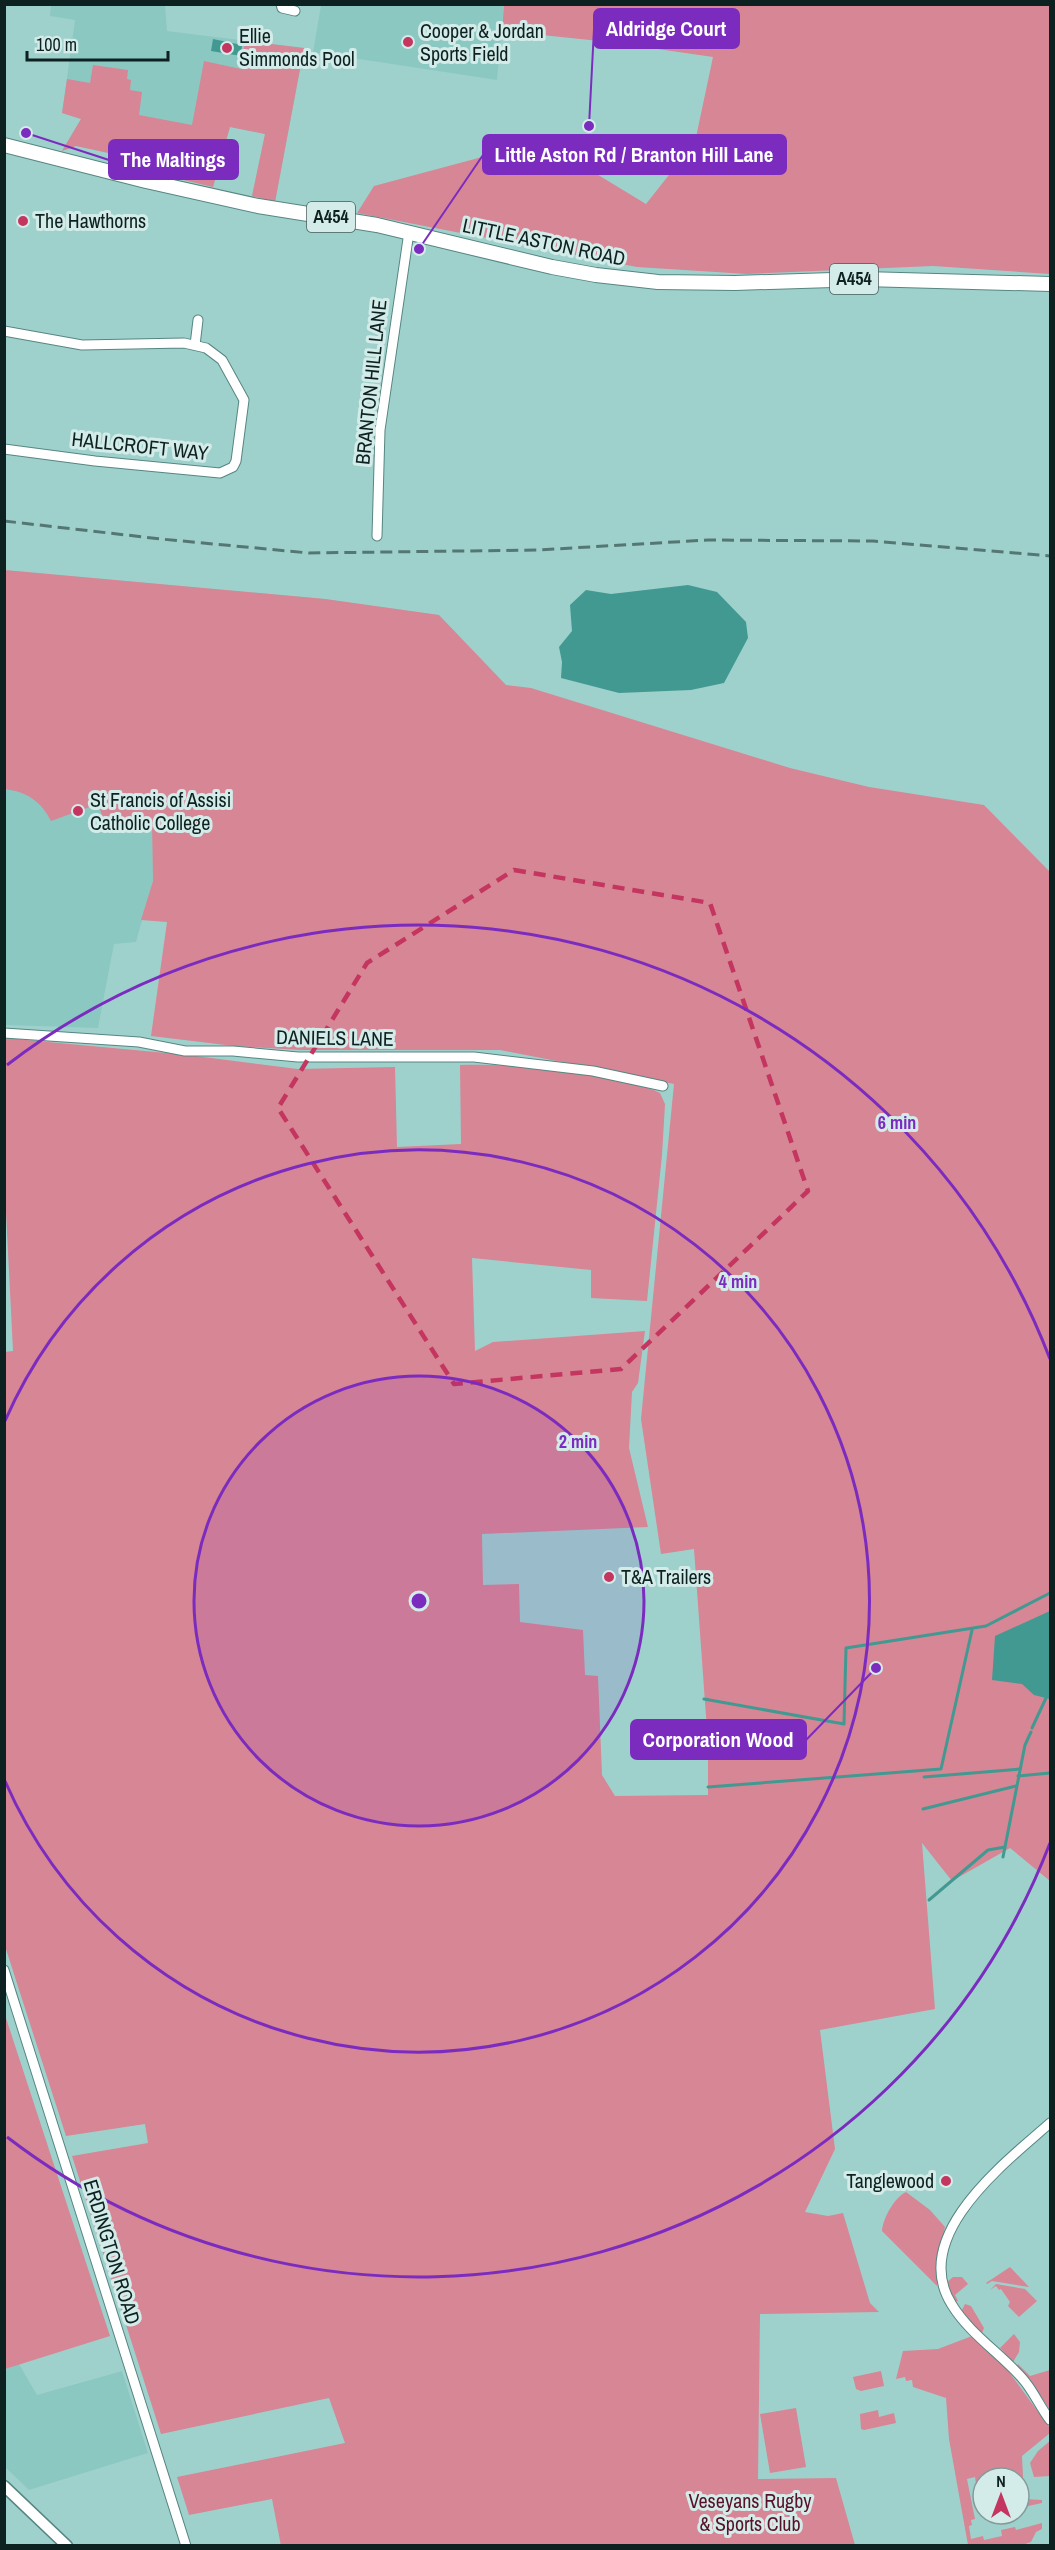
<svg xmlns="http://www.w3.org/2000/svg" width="1055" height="2550" viewBox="0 0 1055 2550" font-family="'Archivo Narrow',sans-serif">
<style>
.built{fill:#8cc8c2}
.green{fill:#d68695}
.water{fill:#429991}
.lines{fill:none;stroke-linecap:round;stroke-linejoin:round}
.stream{stroke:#429991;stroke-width:3}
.minor-casing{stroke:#568681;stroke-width:11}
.tertiary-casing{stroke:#568681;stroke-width:13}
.primary-casing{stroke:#568681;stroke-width:16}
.minor{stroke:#fff;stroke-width:9}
.tertiary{stroke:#fff;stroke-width:10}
.primary{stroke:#fff;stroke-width:14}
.rail{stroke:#557774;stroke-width:3;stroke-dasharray:12 6;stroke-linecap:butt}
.marked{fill:none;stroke:#c4355f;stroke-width:4.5;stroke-dasharray:12 8;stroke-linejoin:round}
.ring{fill:none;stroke:#7b2cbf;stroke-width:3}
.poi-dot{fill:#c4355f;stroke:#d4ece9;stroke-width:2}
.labels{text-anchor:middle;stroke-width:6;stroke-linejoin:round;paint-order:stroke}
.shield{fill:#d4ece9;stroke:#495e5c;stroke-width:1.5}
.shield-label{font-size:18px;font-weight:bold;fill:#0d2120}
.poi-label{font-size:20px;fill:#0d2120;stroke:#d4ece9;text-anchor:start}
.street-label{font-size:20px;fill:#0d2120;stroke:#d4ece9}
.park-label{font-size:20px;fill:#581227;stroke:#d4ece9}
.centre{fill:#7b2cbf;stroke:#d4ece9;stroke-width:3}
.ring-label{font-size:18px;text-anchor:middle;font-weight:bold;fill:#7b2cbf;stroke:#d4ece9;stroke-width:6;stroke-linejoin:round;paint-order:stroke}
.leader{fill:none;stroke:#7b2cbf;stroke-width:2}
.callout-dot{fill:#7b2cbf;stroke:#d4ece9;stroke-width:2}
.callout{fill:#7b2cbf;stroke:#7b2cbf;stroke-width:2}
.callout-label{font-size:21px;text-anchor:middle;font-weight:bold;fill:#fff}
</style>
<rect width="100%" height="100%" fill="#9fd1cc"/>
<g class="built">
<path d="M51 5H165L167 31 304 48 275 202 252 196 265 134 230 127 213 187 150 172 136 161 127 157 76 146 62 151 81 119 62 113 75 20 50 16Z"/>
<path d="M321 5H504L497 80 313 52Z"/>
<path d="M5 570 325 599 439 615 152 798 153 881 136 942 114 944 98 1028 5 1025Z"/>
<path d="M19 2364 37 2395 122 2371 148 2453 29 2490 5 2467V2369Z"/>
</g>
<g class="green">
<path d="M504 5H1050V274L933 266 747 274 637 267 357 213 374 186 497 153 557 150 646 204 695 142 713 57 609 42 502 31Z"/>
<path d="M245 41 304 48 275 202 252 196 265 134 230 127 213 187 150 172 136 161 127 157 76 146 62 151 81 119 62 113 67 79 90 83 93 65 128 70 127 79 131 80 130 90 142 92 139 115 192 125 204 61 241 69Z"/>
<path d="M4 570 325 599 439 615 506 685 531 688 790 768 869 787 984 805 1050 872V1881L1010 1848 952 1881 922 1843 935 2009 820 2030 835 2149 805 2212 828 2216 843 2213 870 2303 879 2312 760 2314 758 2479 836 2478 855 2545 281 2546 272 2499 189 2515 177 2477 345 2443 329 2398 161 2434 72 2156 148 2143 145 2124 66 2136 5 1946 4 1352 13 1351 5 1192V1038L188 1055 298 1069 395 1067 397 1147 461 1144 460 1065C513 1064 565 1068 616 1080 631 1083 646 1086 660 1093L665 1104 662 1155 647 1301 591 1298V1270L472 1258 475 1351 493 1342 645 1331 638 1383 632 1392 629 1448 648 1527 482 1534 483 1585 519 1584 520 1622 583 1630 585 1675 598 1676 602 1775 615 1796 708 1795V1744L694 1549 661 1554 641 1419 674 1084 500 1050H302L234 1046 151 1036 167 922 141 920 153 881 152 824 108 831 98 804 51 821C41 801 27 792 5 789Z"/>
<path d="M5 2015 110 2336 5 2369H4Z"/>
<path d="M906 2192 930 2210 945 2227 937 2259V2286L882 2231C883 2218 894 2198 906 2192Z"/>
<path d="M1010 2267 1029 2287 992 2281 987 2284 986 2283Z"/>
<path d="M953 2277H962L968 2284 955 2295 958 2301 953 2302 946 2283Z"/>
<path d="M996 2284 1025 2289 1037 2301 1019 2317 1008 2306 1010 2302 1001 2289 999 2290 996 2286 990 2290Z"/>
<path d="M965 2304 971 2306 984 2328 982 2333 979 2334 961 2312Z"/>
<path d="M1014 2334 1020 2342 1019 2352 1013 2362 1000 2348Z"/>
<path d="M972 2336 1001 2361 1050 2428V2433L1022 2456 1024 2499 1042 2500V2503L1019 2508V2478H983V2514H996L981 2517 975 2477 967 2479 975 2519 971 2520 972 2525 969 2526 971 2539 983 2536 984 2540 1002 2536 1001 2530 1015 2527 1016 2530 1042 2523V2529L1036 2532 1031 2542 1022 2545H968L949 2439 946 2398 913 2387 912 2380 906 2381 905 2377 896 2379 903 2351 938 2349Z"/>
<path d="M1018 2364 1030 2376 1050 2370V2410L1028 2377 1017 2366Z"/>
<path d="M881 2371 884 2386 861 2391 856 2389 853 2377Z"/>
<path d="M796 2408 806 2467 770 2473 760 2414Z"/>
<path d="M878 2410 879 2417 894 2413 896 2423 864 2430 861 2429 860 2414Z"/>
<path d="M1050 2441V2476L1034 2477 1030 2463 1038 2451Z"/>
</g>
<g class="water">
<path d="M213 39 242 45 241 56 211 51Z"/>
<path d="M688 585 717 592 746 622 748 638 724 683 691 690 619 693 561 678 562 662 559 647 572 631 570 605 586 590 611 594Z"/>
<path d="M1050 1611V1699L1034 1695 1022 1684 992 1680 995 1636Z"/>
</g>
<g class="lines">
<g class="stream">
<path d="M704 1699 844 1724 846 1648 986 1626 1050 1593"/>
<path d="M1032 1728 1046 1698"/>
<path d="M1018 1776 1050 1773"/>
<path d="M924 1777 1020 1769"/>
<path d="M708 1787 941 1769 972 1630"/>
<path d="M923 1809 1016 1786"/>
<path d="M1003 1857 1025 1745 1031 1732"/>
<path d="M929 1900 988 1850 1005 1847"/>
</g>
<g class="minor-casing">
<g id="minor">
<path d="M281 4 282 8 295 11"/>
<path d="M4 331 82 345 184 343 206 348 222 360 244 400 236 461 233 467 220 473 95 461 4 449"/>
<path d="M195 345 198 320"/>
<path d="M377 536 380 430 409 232"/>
<path d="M4 1033 139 1042 185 1051H233L298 1057H474L593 1071 663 1086"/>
<path d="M4 1970 186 2546"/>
<path d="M1050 2123C1006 2162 908 2236 952 2305 970 2334 1000 2353 1022 2378 1033 2390 1040 2407 1050 2420"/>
</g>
</g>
<g class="tertiary-casing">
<path id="tertiary" d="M4 2486 67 2546"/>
</g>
<g class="primary-casing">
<path id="primary" d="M4 145 146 181 258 206 377 225 552 267 596 275 658 282 735 283 864 279 1050 284"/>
</g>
<use href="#minor" class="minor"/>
<use href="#tertiary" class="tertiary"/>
<use href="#primary" class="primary"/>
<path class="rail" d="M4 521 161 539 309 553 537 550 708 540 873 541 1050 556"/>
</g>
<path class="marked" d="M514 870 710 903 808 1191 621 1369 454 1384 278 1108 367 963Z"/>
<circle cx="419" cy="1601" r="225" fill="#7b2cbf" fill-opacity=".12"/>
<g class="ring">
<circle cx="419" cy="1601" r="225"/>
<path d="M5 1421A451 451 0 1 1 5 1781"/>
<path d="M1050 1843A676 676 0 0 1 7 2137M7 1065A676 676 0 0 1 1050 1359"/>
</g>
<g class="poi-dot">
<circle cx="408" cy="42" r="6"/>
<circle cx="227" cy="48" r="6"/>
<circle cx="23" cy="221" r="6"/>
<circle cx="78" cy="811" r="6"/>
<circle cx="609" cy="1577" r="6"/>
<circle cx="946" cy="2181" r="6"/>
</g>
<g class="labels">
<g class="shield">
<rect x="307" y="202" width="48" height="30" rx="4.5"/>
<rect x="830" y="264" width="48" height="30" rx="4.5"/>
</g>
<g class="shield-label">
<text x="331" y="223">A454</text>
<text x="854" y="285">A454</text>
</g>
<g class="poi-label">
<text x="420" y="38">Cooper &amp; Jordan<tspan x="420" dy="23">Sports Field</tspan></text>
<text x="239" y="43">Ellie<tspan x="239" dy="23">Simmonds Pool</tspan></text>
<text x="35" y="228">The Hawthorns</text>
<text x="90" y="807">St Francis of Assisi<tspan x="90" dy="23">Catholic College</tspan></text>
<text x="621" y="1584">T&amp;A Trailers</text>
<text x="934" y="2188" text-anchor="end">Tanglewood</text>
</g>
<g class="street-label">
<text transform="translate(544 242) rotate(12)" y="7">LITTLE ASTON ROAD</text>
<text transform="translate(371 382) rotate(-84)" y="7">BRANTON HILL LANE</text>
<text transform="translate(140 446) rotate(6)" y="7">HALLCROFT WAY</text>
<text transform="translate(335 1038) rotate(1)" y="7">DANIELS LANE</text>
<text transform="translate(112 2252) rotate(73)" y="7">ERDINGTON ROAD</text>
</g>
<g class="park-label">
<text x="750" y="2508">Veseyans Rugby<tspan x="750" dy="23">&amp; Sports Club</tspan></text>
</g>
</g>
<circle cx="419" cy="1601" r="9" class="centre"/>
<g class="ring-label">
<text x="897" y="1129">6 min</text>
<text x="738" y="1288">4 min</text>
<text x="578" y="1448">2 min</text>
</g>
<path class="leader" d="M589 126L594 29M419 249L483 155M26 133L109 160M876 1668L806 1740"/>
<g class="callout-dot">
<circle cx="589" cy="126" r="6"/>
<circle cx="419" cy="249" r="6"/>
<circle cx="26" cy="133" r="6"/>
<circle cx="876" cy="1668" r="6"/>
</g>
<g class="callout">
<rect x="594" y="9" width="145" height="39" rx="6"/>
<rect x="483" y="135" width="303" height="39" rx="6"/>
<rect x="109" y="140" width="129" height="39" rx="6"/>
<rect x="631" y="1720" width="175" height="39" rx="6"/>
</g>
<g class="callout-label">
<text x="666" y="36">Aldridge Court</text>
<text x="634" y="162">Little Aston Rd / Branton Hill Lane</text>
<text x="173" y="167">The Maltings</text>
<text x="718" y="1747">Corporation Wood</text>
</g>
<rect width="1055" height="2550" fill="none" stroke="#0d2120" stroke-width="12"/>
<g transform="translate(1001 2496)"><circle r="28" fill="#d4ece9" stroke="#849b99" stroke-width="1.5"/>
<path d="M0-4.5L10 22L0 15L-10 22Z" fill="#c4355f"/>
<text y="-9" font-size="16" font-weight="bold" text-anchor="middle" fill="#0d2120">N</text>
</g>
<path d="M27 51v9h141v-9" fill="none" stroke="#0d2120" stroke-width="3"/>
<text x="36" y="51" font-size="18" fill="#0d2120" stroke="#d4ece9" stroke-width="4.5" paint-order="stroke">100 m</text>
</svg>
